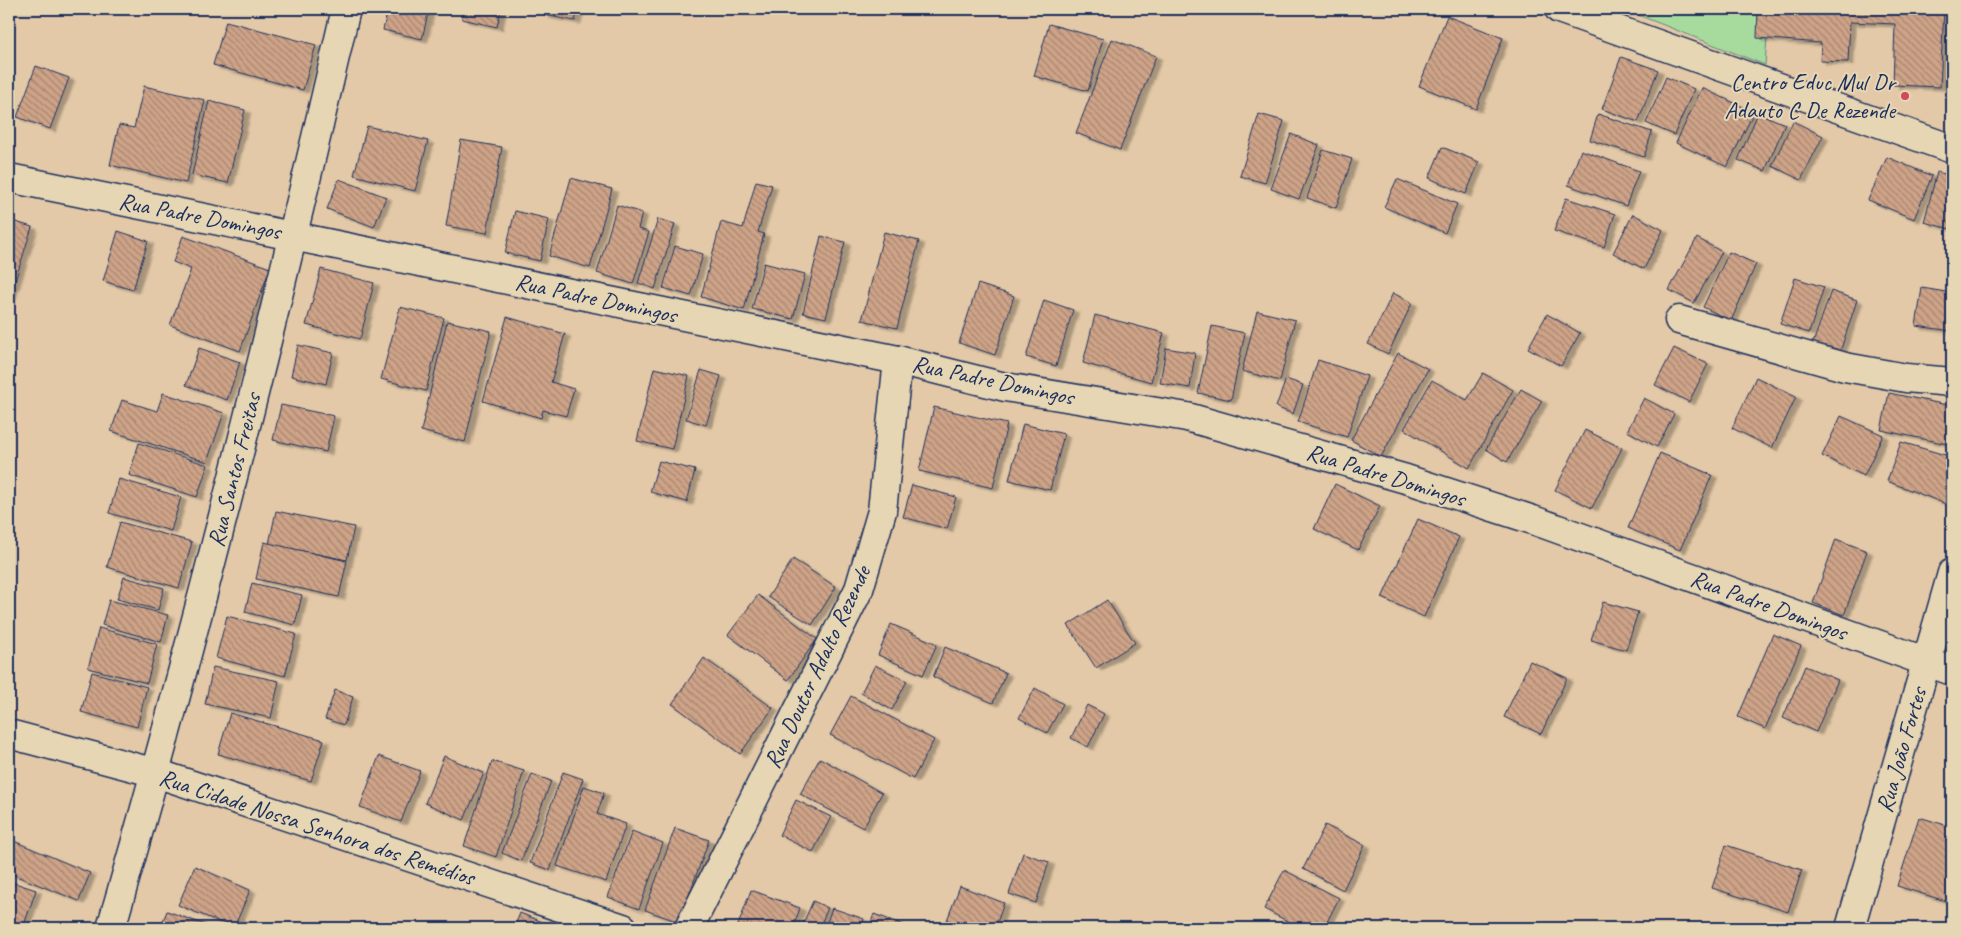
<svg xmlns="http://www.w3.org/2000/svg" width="1961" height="937" viewBox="0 0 1961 937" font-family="Caveat,sans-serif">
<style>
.park{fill:#a7db9d;stroke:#61857e}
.building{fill:url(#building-back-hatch);stroke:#1b2f5e;filter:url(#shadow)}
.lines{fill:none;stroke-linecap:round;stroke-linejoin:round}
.minor-casing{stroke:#1b2f5e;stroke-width:31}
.minor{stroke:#e7d6b3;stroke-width:28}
.poi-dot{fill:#d1495b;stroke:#e7d6b3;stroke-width:2}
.labels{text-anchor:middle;stroke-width:4;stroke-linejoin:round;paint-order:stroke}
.poi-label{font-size:24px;fill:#1b2f5e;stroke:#e7d6b3;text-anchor:end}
.street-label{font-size:24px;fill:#1b2f5e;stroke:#e7d6b3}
</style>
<defs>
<pattern id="building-back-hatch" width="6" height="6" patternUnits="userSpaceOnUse" patternTransform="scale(1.25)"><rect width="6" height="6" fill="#cea387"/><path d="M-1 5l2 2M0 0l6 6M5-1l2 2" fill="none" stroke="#a68572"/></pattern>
<filter id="shadow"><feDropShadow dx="5.5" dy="3" stdDeviation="1" flood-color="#0004"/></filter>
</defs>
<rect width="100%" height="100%" fill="#e3c9a7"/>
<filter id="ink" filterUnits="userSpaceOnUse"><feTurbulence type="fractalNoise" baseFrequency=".02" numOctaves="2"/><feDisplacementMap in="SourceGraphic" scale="10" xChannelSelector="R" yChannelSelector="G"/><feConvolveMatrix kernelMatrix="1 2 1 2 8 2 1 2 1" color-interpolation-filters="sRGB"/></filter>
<g filter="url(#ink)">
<path class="park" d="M1623 9H1769L1765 65Z"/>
<g class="building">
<path d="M388 9H429L422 39 383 30Z"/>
<path d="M464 9H501L497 27 462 19Z"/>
<path d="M545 9H578L575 21 544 15Z"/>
<path d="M1758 9H1944L1940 87 1893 85 1895 24 1850 22 1848 62 1820 61 1821 43 1757 38Z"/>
<path d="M1447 16 1503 38 1476 109 1419 86Z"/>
<path d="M226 21 316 45 303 90 213 65Z"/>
<path d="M1049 24 1103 39 1088 91 1034 76Z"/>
<path d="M1952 33V97H1949Z"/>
<path d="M1112 39 1156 56 1120 150 1076 133Z"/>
<path d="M1621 57 1658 70 1638 122 1602 109Z"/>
<path d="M36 66 69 78 50 129 17 117Z"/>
<path d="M1666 77 1694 89 1674 135 1646 123Z"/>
<path d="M144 86 205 100 186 183 110 165 119 125 134 128Z"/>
<path d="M1702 88 1754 112 1727 167 1676 143Z"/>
<path d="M209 101 245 110 228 183 192 175Z"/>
<path d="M1758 113 1785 124 1765 171 1738 160Z"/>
<path d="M1259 114 1284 121 1265 183 1240 176Z"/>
<path d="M1598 114 1652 132 1644 157 1590 140Z"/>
<path d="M1793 121 1823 136 1801 180 1772 166Z"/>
<path d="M367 126 428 141 415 191 354 175Z"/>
<path d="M1291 134 1319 145 1299 199 1271 189Z"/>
<path d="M461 140 502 147 487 233 446 226Z"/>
<path d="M1442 147 1479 162 1466 194 1429 178Z"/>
<path d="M1323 150 1352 159 1336 208 1307 198Z"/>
<path d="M1581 150 1639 171 1626 206 1568 185Z"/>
<path d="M1887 157 1932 176 1914 219 1868 200Z"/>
<path d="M1937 172 1952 176 1950 229 1924 222Z"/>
<path d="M571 178 612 189 590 268 549 256Z"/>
<path d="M339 179 386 197 374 227 327 209Z"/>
<path d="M1397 179 1457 204 1445 233 1384 207Z"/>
<path d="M756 181 772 185 758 232 764 234 744 310 701 297 721 222 743 228Z"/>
<path d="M1566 198 1615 214 1604 247 1554 231Z"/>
<path d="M617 205 642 213 638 229 649 232 633 284 597 273Z"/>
<path d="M515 211 549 219 540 261 505 253Z"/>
<path d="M1633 214 1663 230 1644 269 1613 253Z"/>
<path d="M658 219 675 224 655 289 638 283Z"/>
<path d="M9 220 32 227 9 300Z"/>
<path d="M118 231 148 241 133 290 103 281Z"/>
<path d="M884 232 919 241 897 328 862 320Z"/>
<path d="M183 236 270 268 240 351 170 325 191 269 173 262Z"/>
<path d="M821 236 845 242 826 318 803 313Z"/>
<path d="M1697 238 1722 252 1694 303 1669 290Z"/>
<path d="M675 246 703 254 691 296 663 288Z"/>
<path d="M1729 252 1756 264 1731 321 1703 307Z"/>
<path d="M764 263 805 274 793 319 752 309Z"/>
<path d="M321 269 374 283 360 339 306 325Z"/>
<path d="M1795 278 1824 287 1809 333 1780 324Z"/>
<path d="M978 284 1014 296 995 355 959 343Z"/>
<path d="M1922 288 1952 293V331L1916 326Z"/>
<path d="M1831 291 1857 300 1840 352 1813 343Z"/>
<path d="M1393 293 1412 303 1388 354 1368 344Z"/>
<path d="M1044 300 1073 310 1056 366 1026 357Z"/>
<path d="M400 307 444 318 426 391 381 379Z"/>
<path d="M1257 311 1295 320 1280 381 1242 371Z"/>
<path d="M1547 314 1580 333 1561 366 1528 348Z"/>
<path d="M1095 315 1164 333 1151 382 1083 363Z"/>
<path d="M507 317 565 334 551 382 574 389 566 416 543 410 541 418 483 401Z"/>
<path d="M447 321 491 331 465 442 421 431Z"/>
<path d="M1212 326 1245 333 1231 400 1198 393Z"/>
<path d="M298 345 333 353 326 384 291 376Z"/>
<path d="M199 348 240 362 227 400 186 385Z"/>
<path d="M1166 348 1195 353 1190 388 1160 383Z"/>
<path d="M1674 348 1708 364 1689 402 1655 385Z"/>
<path d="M1398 353 1428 369 1381 457 1351 440Z"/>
<path d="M1318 360 1367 376 1347 437 1298 422Z"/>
<path d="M654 368 689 376 672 449 637 441Z"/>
<path d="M701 370 721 376 706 425 686 419Z"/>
<path d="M1483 373 1513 390 1469 468 1404 429 1432 380 1467 400Z"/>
<path d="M1756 377 1796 397 1772 448 1732 428Z"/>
<path d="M1286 379 1303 385 1293 414 1276 407Z"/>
<path d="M1521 389 1542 401 1507 462 1486 449Z"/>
<path d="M163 393 224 413 207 462 111 431 122 400 157 411Z"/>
<path d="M1889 393 1952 406V445L1881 430Z"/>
<path d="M1644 398 1674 414 1657 447 1627 431Z"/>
<path d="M281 405 334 416 326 452 273 440Z"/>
<path d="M934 407 1007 424 993 488 919 471Z"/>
<path d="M1841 416 1883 435 1864 476 1822 456Z"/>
<path d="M1023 424 1064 434 1050 490 1009 480Z"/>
<path d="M1585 430 1622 448 1592 508 1555 490Z"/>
<path d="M1901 442 1952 457 1951 506 1887 481Z"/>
<path d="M139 443 208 465 197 497 129 475Z"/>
<path d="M1660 453 1712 475 1680 550 1628 528Z"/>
<path d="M659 461 695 470 687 502 650 492Z"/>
<path d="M119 479 181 497 171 531 109 513Z"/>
<path d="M1335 484 1380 506 1358 550 1314 529Z"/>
<path d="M912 485 956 497 947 529 903 517Z"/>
<path d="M276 511 354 527 347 560 269 544Z"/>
<path d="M1418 519 1459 537 1424 617 1382 598Z"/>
<path d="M120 522 192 542 179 588 107 567Z"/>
<path d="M1836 539 1867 551 1844 615 1813 603Z"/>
<path d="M264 542 347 561 339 597 256 579Z"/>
<path d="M793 559 836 587 812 625 768 597Z"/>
<path d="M124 577 164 588 158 610 117 599Z"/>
<path d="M252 583 302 595 295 625 245 612Z"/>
<path d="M758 595 817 639 788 680 728 635Z"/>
<path d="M109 600 168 615 161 642 102 625Z"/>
<path d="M1107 600 1135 643 1096 668 1068 625Z"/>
<path d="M1603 602 1638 612 1626 650 1591 640Z"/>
<path d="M227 616 296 634 285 676 216 658Z"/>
<path d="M891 624 937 644 923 675 878 655Z"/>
<path d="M99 628 157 644 147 683 88 668Z"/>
<path d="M1773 634 1801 646 1765 729 1738 717Z"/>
<path d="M945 647 1006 673 993 703 933 677Z"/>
<path d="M704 658 773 708 740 754 672 704Z"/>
<path d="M1530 661 1567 678 1541 734 1504 717Z"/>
<path d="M875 665 907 681 892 710 861 693Z"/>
<path d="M1805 666 1838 680 1816 732 1783 718Z"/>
<path d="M213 667 279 681 271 718 205 704Z"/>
<path d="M92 672 147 687 137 727 81 712Z"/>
<path d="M1035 688 1063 704 1047 733 1019 718Z"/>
<path d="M335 690 353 697 344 725 325 719Z"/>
<path d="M851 696 934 740 913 779 830 735Z"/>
<path d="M1087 705 1104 714 1088 747 1071 738Z"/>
<path d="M230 713 324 740 311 781 218 754Z"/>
<path d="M379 756 420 771 401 822 360 807Z"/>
<path d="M444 756 484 773 464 820 425 803Z"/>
<path d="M820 758 882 793 863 828 800 794Z"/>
<path d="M492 761 524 771 496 857 464 846Z"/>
<path d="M563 772 583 779 550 870 530 863Z"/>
<path d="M532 774 551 781 521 861 502 853Z"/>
<path d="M584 786 604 793 597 814 626 824 606 882 557 866Z"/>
<path d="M796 800 831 817 813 852 779 835Z"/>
<path d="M1919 817 1952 827V903L1897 886Z"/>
<path d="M1325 825 1365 845 1343 890 1303 869Z"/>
<path d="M675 828 709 840 679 922 645 910Z"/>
<path d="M632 831 663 843 639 909 608 897Z"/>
<path d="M9 839 90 873 79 901 9 873Z"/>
<path d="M1726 845 1802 870 1788 912 1712 888Z"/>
<path d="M1023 853 1049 862 1036 903 1009 894Z"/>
<path d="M195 866 250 890 234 928 178 905Z"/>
<path d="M1284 870 1339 898 1324 928H1301L1264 909Z"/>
<path d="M9 881 36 890 23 928H9Z"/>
<path d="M960 886 1004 903 995 928H944Z"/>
<path d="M751 890 800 908 793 928H737Z"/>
<path d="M813 901 828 908 819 928H801Z"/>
<path d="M832 908 864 919 861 928H825Z"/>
<path d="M167 911 214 928H160Z"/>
<path d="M520 913 545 923 542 928H514Z"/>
<path d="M874 914 909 927 908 928H869Z"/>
</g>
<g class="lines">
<g class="minor-casing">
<g id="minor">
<path d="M1559 9 1952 149"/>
<path d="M9 178 898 360 1005 387 1187 417 1406 479 1533 520 1952 671"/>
<path d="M1679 320 1845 367 1906 378 1952 382"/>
<path d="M9 734 156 773 623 928"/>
<path d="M111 928C199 625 275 317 346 9"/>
<path d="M689 928 859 589 882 511 898 360"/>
<path d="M1850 928 1952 573"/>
</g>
</g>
<use href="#minor" class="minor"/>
</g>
</g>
<circle class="poi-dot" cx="1905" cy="96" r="5"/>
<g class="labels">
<g class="poi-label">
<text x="1895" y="90">Centro Educ Mul Dr<tspan x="1895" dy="28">Adauto C De Rezende</tspan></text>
</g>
<g class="street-label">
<text transform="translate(200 216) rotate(11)" y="8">Rua Padre Domingos</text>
<text transform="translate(596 298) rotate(12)" y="8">Rua Padre Domingos</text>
<text transform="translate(993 380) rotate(12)" y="8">Rua Padre Domingos</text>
<text transform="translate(234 470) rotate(-76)" y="8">Rua Santos Freitas</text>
<text transform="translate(1386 475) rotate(17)" y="8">Rua Padre Domingos</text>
<text transform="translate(1769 605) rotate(20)" y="8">Rua Padre Domingos</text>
<text transform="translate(817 667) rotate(-65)" y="8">Rua Doutor Adalto Rezende</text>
<text transform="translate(1901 750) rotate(-74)" y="8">Rua João Fortes</text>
<text transform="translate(317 827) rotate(18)" y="8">Rua Cidade Nossa Senhora dos Remédios</text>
</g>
</g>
<rect width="1961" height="937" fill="none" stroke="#e7d6b3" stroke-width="30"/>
<rect x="15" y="15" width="1931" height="907" fill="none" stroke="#1b2f5e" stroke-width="2" filter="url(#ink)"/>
</svg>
